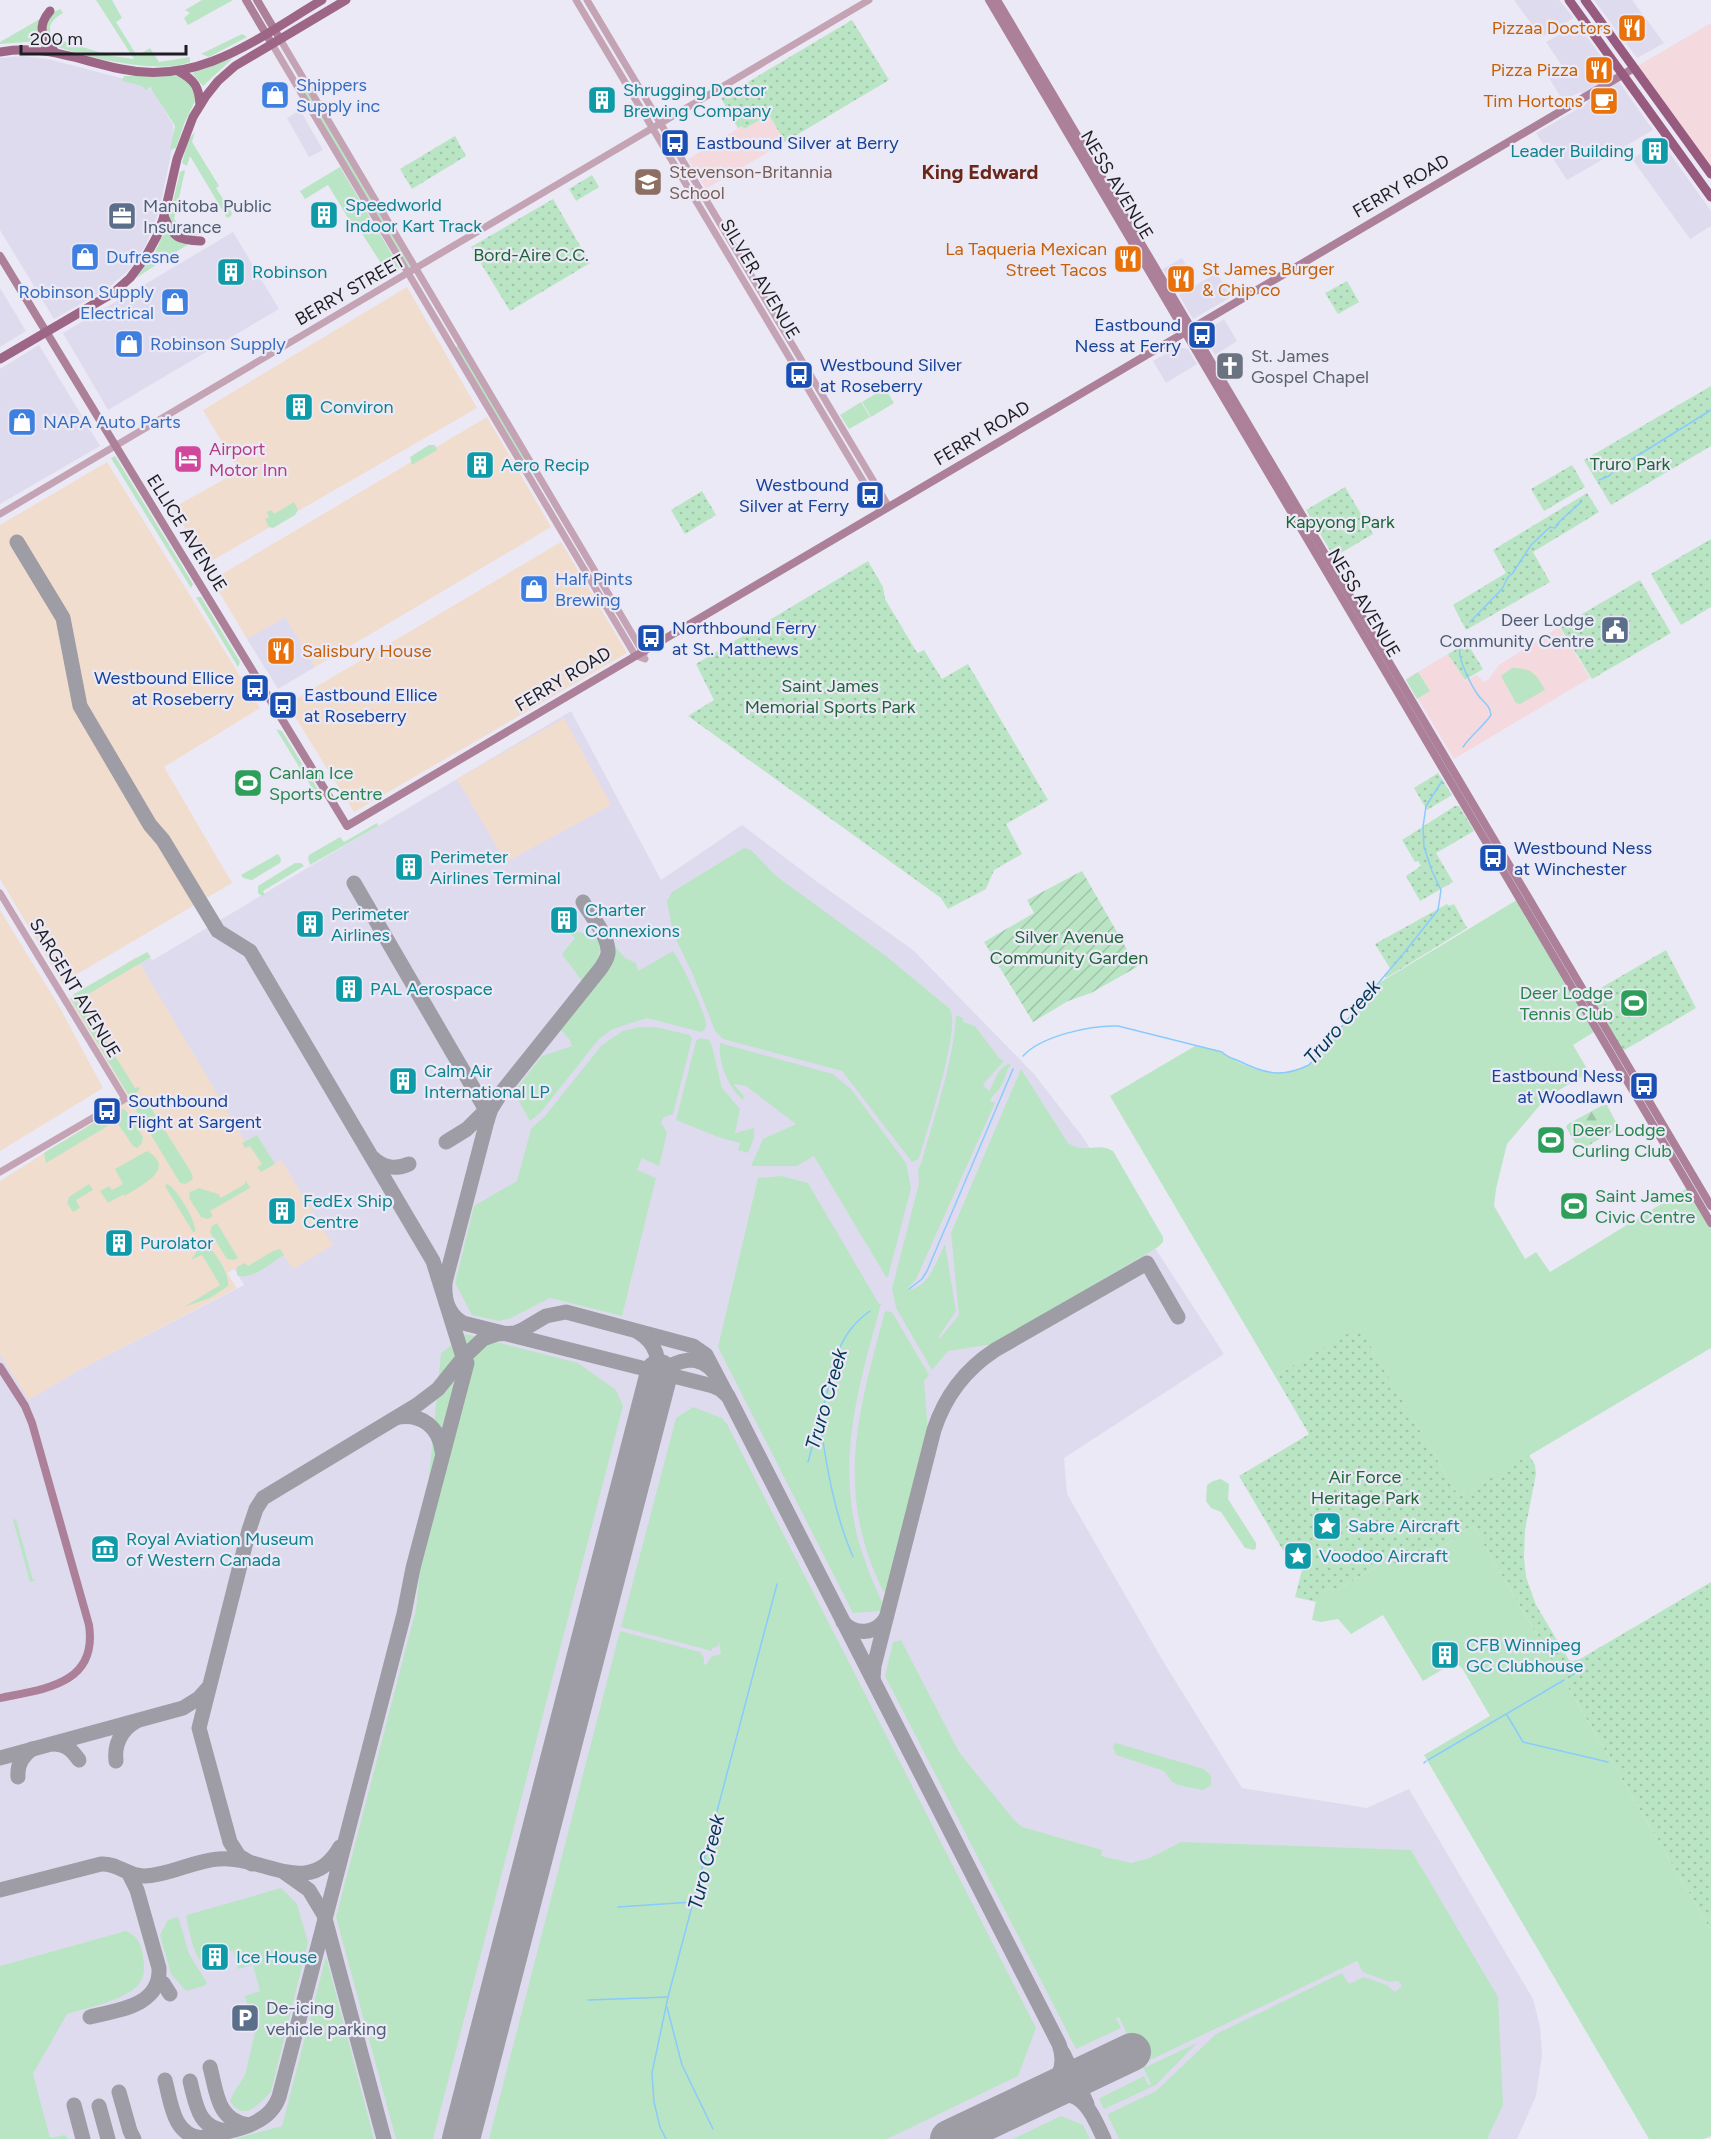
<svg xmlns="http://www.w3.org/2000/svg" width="1711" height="2139" viewBox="0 0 1711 2139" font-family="Figtree,sans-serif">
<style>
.built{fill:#dfdbee}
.industrial{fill:#f1ddce}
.education{fill:#f4dade}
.grass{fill:#bae5c4}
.forest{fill:url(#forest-firs)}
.park{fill:url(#park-dots)}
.garden{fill:url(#garden-furrows)}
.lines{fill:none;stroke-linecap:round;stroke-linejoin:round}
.stream{stroke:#89cbfc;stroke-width:1.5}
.taxiway{stroke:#9e9ca5;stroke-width:15}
.runway{stroke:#9e9ca5;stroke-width:38}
.tertiary{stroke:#c3a3b4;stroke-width:7}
.secondary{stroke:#ad8099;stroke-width:8}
.primary{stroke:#9d6686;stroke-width:9}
.trunk{stroke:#965b7e;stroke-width:9}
.labels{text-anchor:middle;stroke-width:4.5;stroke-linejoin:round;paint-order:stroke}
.food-label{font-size:18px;fill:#c56008;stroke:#ebe9f5;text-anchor:end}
.shop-label{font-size:18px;fill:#366cbe;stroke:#ebe9f5;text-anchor:start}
.culture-label{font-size:18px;fill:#0d838f;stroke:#ebe9f5;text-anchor:start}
.transit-label{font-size:18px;fill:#164399;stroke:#ebe9f5;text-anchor:start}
.education-label{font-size:18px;fill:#785e54;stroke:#ebe9f5;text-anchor:start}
.street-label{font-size:18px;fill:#1e1e22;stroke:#ebe9f5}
.service-label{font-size:18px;fill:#4e5e75;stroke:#ebe9f5;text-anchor:start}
.park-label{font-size:18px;fill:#1e6538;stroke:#ebe9f5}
.worship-label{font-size:18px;fill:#5b616d;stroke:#ebe9f5;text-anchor:start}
.hotel-label{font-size:18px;fill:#b23c85;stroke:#ebe9f5;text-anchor:start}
.leisure-label{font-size:18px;fill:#27864d;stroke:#ebe9f5;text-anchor:start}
.neighbourhood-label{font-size:20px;font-weight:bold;fill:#692619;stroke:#ebe9f5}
.water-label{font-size:20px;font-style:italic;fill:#003857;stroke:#ebe9f5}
</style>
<defs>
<pattern id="forest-firs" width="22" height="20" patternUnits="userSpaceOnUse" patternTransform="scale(1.5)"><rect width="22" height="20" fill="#bae5c4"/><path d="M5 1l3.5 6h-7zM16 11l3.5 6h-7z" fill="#9fc4a8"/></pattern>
<pattern id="park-dots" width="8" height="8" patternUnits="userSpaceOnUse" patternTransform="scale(1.5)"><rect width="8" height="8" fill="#bae5c4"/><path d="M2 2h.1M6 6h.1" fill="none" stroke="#9fc4a8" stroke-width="1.8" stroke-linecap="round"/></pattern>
<pattern id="garden-furrows" width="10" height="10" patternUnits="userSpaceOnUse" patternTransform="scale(1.5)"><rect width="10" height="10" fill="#bae5c4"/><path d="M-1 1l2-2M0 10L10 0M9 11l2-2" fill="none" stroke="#9fc4a8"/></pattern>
</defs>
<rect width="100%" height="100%" fill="#ebe9f5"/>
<g class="built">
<path d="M1514 0H1559L1574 18 1541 37Z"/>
<path d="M1594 0H1632L1664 43 1637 58Z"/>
<path d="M1578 24 1653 130 1567 180 1536 133 1588 103 1580 92 1563 101 1548 76 1563 67 1546 42Z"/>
<path d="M22 56 48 59 144 84 154 92 173 125 174 140 159 211 146 245 131 268 107 289 54 319 0 230V58Z"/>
<path d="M300 110 323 150 309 157 287 118Z"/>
<path d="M1661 141 1711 211V226L1690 239 1632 159Z"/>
<path d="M233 232 279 309 108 410 63 333Z"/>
<path d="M1182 258 1195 281 1178 292 1163 269Z"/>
<path d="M1217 273 1231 297 1193 319 1179 295Z"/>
<path d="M0 288 26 331 0 347Z"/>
<path d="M1224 319 1237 341 1215 355 1202 333Z"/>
<path d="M39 345 100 446 0 504V369Z"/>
<path d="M1177 347 1188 349 1197 364 1166 383 1153 361Z"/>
<path d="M285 616 315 667 278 689 247 639Z"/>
<path d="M571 711 661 880 742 825 816 881 913 950 1034 1074 1082 1136 1224 1354 1064 1458 1067 1494 1163 1661 1242 1788 1367 1808 1409 1789 1533 1999 1540 2026 1542 2055 1536 2096 1517 2139H0V1354L29 1399 79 1370 244 1285 69 999 144 955 153 960Z"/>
</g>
<g class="industrial">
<path d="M407 287 477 408 206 564 173 508 239 471 203 410Z"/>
<path d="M487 417 551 527 315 667 285 617 247 639 212 580Z"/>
<path d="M107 462 260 708 164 767 232 883 62 983 0 879V525Z"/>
<path d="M561 542 627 653 354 812 287 704Z"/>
<path d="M564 718 611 805 506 862 457 779Z"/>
<path d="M0 910 60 1008 103 1088 0 1151Z"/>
<path d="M136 957 245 1141 257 1135 275 1164 281 1160 333 1245 293 1269 280 1249 245 1270 241 1265 227 1273 237 1288 79 1370 29 1400 0 1354V1181L130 1099 69 999Z"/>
</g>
<g class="education">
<path d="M1711 23V174L1634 68Z"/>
<path d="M769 115 785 142 706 189 688 159 742 126 744 129Z"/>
<path d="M1559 627 1590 678 1454 759 1406 679 1448 654 1465 681 1477 675 1484 682 1489 679 1499 665Z"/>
</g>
<g class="grass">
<path d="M96 0H112L122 18 116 22 137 56 150 48 159 62 190 57V62C160 75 83 57 53 45L44 28 52 13 60 9 63 13C52 19 44 29 56 39L112 56 134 59Z"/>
<path d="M202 0H233L188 25 184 18 190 13 185 10Z"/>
<path d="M40 19 38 26 40 41 0 44V42Z"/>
<path d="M242 34 247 37 209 57 201 54Z"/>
<path d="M233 58 203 86 192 73Z"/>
<path d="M124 76H181L189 79 196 99 184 124 176 148 170 150 175 126 150 87 146 90 142 86 122 81Z"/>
<path d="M306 84 416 268 408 273 299 88Z"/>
<path d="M195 132 192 142 219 186 216 188 232 213 231 216 227 218 190 156 187 166 182 163 188 140Z"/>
<path d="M340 167 400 268 379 280 376 274 384 268 356 224 353 226 328 185 305 199 300 191Z"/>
<path d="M184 170 185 171 174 219 185 232 196 233 197 235 192 237 178 235 169 218 180 172Z"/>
<path d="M166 229 190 243 136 278 153 256Z"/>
<path d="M461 344 531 462 523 467 453 349Z"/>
<path d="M885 388 894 403 871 417 862 402Z"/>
<path d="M861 402 870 417 849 429 840 415Z"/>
<path d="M429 445H435L437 450 412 465 410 457Z"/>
<path d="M115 456 193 584 191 588 111 458Z"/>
<path d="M294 502 298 510 295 515 273 528 269 527 265 519 269 517 267 512 271 510 274 514Z"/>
<path d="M196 597H201L240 662 238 667Z"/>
<path d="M1512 668C1532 668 1536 674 1545 690L1520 704 1516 703 1501 676Z"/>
<path d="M1418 672 1430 691 1417 699 1406 680Z"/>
<path d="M276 729 282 731 320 793 319 797 318 798Z"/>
<path d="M377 823 378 826 310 865 308 858 309 855 340 837 344 842Z"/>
<path d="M744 848 751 850 776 876 886 956 950 1009C961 1030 926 1133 919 1159L912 1162 842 1071 723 1039 715 1031 694 977 673 933 667 901 672 892Z"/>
<path d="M278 854 281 859 280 863 252 880 243 878 241 875Z"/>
<path d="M295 863H301L304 866 263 891 265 895 262 896 258 893V886Z"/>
<path d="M1520 898 1597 1030 1573 1045 1589 1072 1556 1092 1550 1101 1546 1098 1507 1144 1496 1189 1494 1206 1525 1259 1536 1252 1550 1272 1689 1187 1711 1223V1348L1459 1497 1359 1328 1275 1376 1110 1096 1195 1046C1203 1048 1216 1048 1223 1053 1251 1071 1277 1080 1309 1065L1379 983Z"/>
<path d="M570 930 595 936C607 953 594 967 582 981L562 954 575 938 566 931Z"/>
<path d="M613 944 625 958 636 963 638 971 673 951C680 960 707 1015 706 1025 706 1029 704 1030 701 1032L647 1018 613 1029 599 1039 540 1113 530 1121 517 1098 516 1089 542 1056 572 1046 570 1040 560 1029 610 966 613 956Z"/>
<path d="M147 952 151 957 80 999 135 1088 139 1087 140 1089 133 1096H129L71 999 74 994Z"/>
<path d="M956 1015 963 1018V1022L975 1026 999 1058 1004 1061 985 1082 983 1085 989 1091C996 1080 997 1066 1011 1064 1005 1071 1006 1079 1001 1086 998 1093 993 1093 990 1101L995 1103 916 1279 908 1288 909 1290C929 1287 937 1260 945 1244L956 1311 938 1338H940L959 1315 951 1233 1021 1069 1068 1143C1088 1155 1096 1141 1113 1151L1163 1237V1242L1158 1247 993 1344 948 1351 932 1370 896 1308 892 1289 919 1183 918 1170 922 1161C935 1113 953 1064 956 1015Z"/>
<path d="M639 1027H655L690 1035 692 1039 673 1114 664 1117 661 1122 667 1133 659 1166 642 1158 637 1170 656 1178 622 1316 550 1298 511 1318 499 1321 472 1315 455 1283 474 1206 517 1181 531 1129 545 1116 602 1045 623 1031Z"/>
<path d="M700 1038 709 1040 712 1046 722 1088 740 1109 735 1133 754 1128V1138L748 1153 738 1150 740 1143 718 1137 676 1120 696 1041Z"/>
<path d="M720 1043 833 1074 851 1089 906 1163 911 1188 888 1277H886L814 1156 797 1166H751L763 1139 796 1124 746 1086 735 1084 734 1085 744 1096 743 1100C728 1087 718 1063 720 1043Z"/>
<path d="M144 1097 191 1172 193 1179 186 1184 180 1183 136 1110 135 1105Z"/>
<path d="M117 1109H124L127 1112 143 1137 142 1143 137 1148 133 1146 116 1121 46 1163 44 1153 47 1151Z"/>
<path d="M257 1135 275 1164 261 1172 257 1167 262 1164 250 1146 245 1148 242 1143Z"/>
<path d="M147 1151C178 1169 140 1186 125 1196L124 1194 108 1203 100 1191 109 1186 112 1190 123 1184 115 1169Z"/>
<path d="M782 1176 808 1183 879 1304H881C860 1382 837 1454 857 1535 863 1559 873 1582 883 1604L881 1611 853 1613 718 1347 758 1178Z"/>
<path d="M246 1181 250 1188 210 1211 213 1216 208 1219 201 1217 189 1198 190 1192 199 1188 218 1194 221 1198 245 1184Z"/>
<path d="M89 1184 93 1190 76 1200 80 1208 73 1212 67 1203 69 1197Z"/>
<path d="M167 1184C176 1187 197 1222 195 1232H193L165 1186Z"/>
<path d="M217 1223 238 1258 234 1260 227 1259 210 1232 212 1226Z"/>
<path d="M205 1244C215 1251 230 1274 228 1286L210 1298 184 1307 220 1285 202 1255 191 1260 201 1245Z"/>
<path d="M280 1249 284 1255C272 1262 250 1282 237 1275V1267L245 1263 248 1266 273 1251Z"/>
<path d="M885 1311 892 1312 929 1375 924 1381 928 1431 886 1593 883 1591C834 1491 858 1413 885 1311Z"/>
<path d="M466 1334 578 1363 616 1390 623 1406 433 2139H396L336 1917 416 1609 441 1353Z"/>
<path d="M693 1407 722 1418 727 1424 1036 2028 1018 2076 887 2139H489L620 1631 700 1652 704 1658V1664L706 1665 711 1657 721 1654 719 1643 717 1647 712 1648V1651L621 1627 676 1418Z"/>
<path d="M1221 1479 1229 1484 1228 1499 1256 1543V1548L1254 1550 1245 1548 1221 1512 1211 1508 1206 1501 1207 1485 1213 1481Z"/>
<path d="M16 1519 33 1580H37L30 1582 13 1520Z"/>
<path d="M1473 1526 1711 1930V2136L1704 2139H1649L1424 1755 1490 1716 1462 1668 1455 1662 1423 1681 1383 1615 1351 1634 1338 1619 1321 1622 1312 1620 1317 1596 1330 1588 1337 1590 1386 1561 1402 1565 1429 1548 1437 1550Z"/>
<path d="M901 1640 959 1752 1014 1820 1022 1827 1102 1850 1101 1856 1131 1863 1150 1858 1181 1842 1411 1850 1498 1997 1503 2105 1487 2139H1119L1108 2116V2114L1156 2091 1216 2034 1342 1973 1349 1984 1364 1977 1387 1985 1395 1992 1402 1986 1398 1981 1389 1982 1363 1972 1357 1961 1144 2063 1146 2067 1197 2043 1156 2085 1104 2109 1099 2099 1102 2097 1144 2076 1149 2086 1151 2084 1119 2017 1116 2018 1121 2028 1076 2049 885 1676 893 1642Z"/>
<path d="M1116 1743 1204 1769 1211 1776V1785L1203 1790 1178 1785 1172 1782 1164 1771 1116 1755 1113 1746Z"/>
<path d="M281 1888 297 1904 308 1942 271 2092C259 2104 244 2123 230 2101L234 2092 245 2075 255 2033 245 1996 260 1991 253 1965 238 1969 233 1950 207 1957 208 1963 204 1964C192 1954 190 1932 186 1917L187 1915Z"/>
<path d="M177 1917 179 1919 189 1954 207 1983 204 1986 186 1991 171 1974 160 1935 168 1920Z"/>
<path d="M126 1931C138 1937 141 1943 143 1956 144 1963 145 1973 142 1979 134 1999 86 2008 67 2014L33 2074 50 2138 65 2135 69 2139H0V1966Z"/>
<path d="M326 1956 374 2139H234L282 2126Z"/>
<path d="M1061 2116 1083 2125 1090 2139H1013Z"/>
</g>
<path class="forest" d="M1607 1105 1618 1126 1612 1132 1584 1148H1578L1566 1127 1568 1124 1601 1106Z"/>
<g class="park">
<path d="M852 20 889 80 785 142 769 115 744 129 742 126 738 128 721 98Z"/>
<path d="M455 136 466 156 412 189 400 169Z"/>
<path d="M592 175 599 187 576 201 569 189Z"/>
<path d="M553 199 590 263 510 311 471 247Z"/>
<path d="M1347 281 1359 302 1338 314 1325 293Z"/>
<path d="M1711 386V446L1611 505 1584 460Z"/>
<path d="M1572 465 1585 487 1544 511 1531 489Z"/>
<path d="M1345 487 1373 534 1334 557 1306 510Z"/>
<path d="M702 491 716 515 685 534 671 510Z"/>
<path d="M1587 493 1599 512 1533 552 1550 582 1466 630 1453 605 1506 573 1493 550Z"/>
<path d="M1711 539V607L1681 625 1651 574Z"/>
<path d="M868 561 883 587 885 599 916 651 918 653 924 650 942 679 968 664 1048 800 1006 824 1022 854 994 870 986 889 948 909 941 898 688 716 714 700 696 664Z"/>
<path d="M1640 580 1671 633 1592 679 1560 627Z"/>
<path d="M1467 643 1483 669 1465 680 1448 654Z"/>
<path d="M1438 773 1452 795 1427 810 1414 788Z"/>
<path d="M1455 806H1459L1474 831 1436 853 1453 882 1420 901 1406 876 1421 866 1418 861 1415 862 1402 840Z"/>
<path d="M1447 904 1449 906 1454 904 1467 928 1386 978 1384 975 1391 970 1375 944Z"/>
<path d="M1666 950 1696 1008 1621 1052 1587 996Z"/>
<path d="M1359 1327 1459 1497 1529 1455 1535 1465 1536 1474 1525 1530 1524 1557 1526 1577 1536 1605 1569 1660 1573 1661 1580 1659 1711 1582V1930L1473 1526 1437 1550 1428 1548 1402 1565 1386 1561 1337 1590 1330 1588 1318 1596 1316 1602 1295 1597 1302 1570 1294 1569 1239 1476 1309 1434 1275 1376Z"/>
</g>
<path class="garden" d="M1082 871 1137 967 1091 993 1068 1001 1033 1022 984 942 1034 913 1027 900Z"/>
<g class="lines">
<g class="stream">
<path d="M1599 480 1609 476 1616 469 1711 410"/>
<path d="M1470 622 1502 589 1508 577 1512 574 1531 545 1550 527 1555 528 1560 521 1581 502"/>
<path d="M1460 649C1457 657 1472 687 1478 695 1484 703 1490 705 1491 715 1483 727 1471 735 1463 747"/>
<path d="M1023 1056C1041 1036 1091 1025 1118 1026L1222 1052C1228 1058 1232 1058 1239 1061 1265 1074 1282 1078 1309 1065L1403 954 1438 910 1441 890 1432 871 1424 847 1423 827 1426 806 1442 781"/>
<path d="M909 1289 922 1279 927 1271 1013 1069"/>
<path d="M820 1422C827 1468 834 1513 853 1557"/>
<path d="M808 1462 839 1349C847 1332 855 1322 870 1311"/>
<path d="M1571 1676 1575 1673"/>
<path d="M1507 1715 1523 1742 1608 1762"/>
<path d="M1428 1760 1564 1680"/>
<path d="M1424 1763 1426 1761"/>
<path d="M618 1907 692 1902"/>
<path d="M588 2000 668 1997"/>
<path d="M667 2007 682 2065 713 2129"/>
<path d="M666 2139 660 2127 654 2102 652 2073 668 1997 777 1584"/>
</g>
<g class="taxiway">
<path d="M17 542 63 618 80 706 150 825 163 840 218 931 250 951 433 1261 463 1357 464 1371"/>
<path d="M354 883 486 1110 487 1121 443 1290"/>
<path d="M487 1121 491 1109 501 1093 601 968C604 963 609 957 608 950 607 934 591 916 583 902"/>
<path d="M446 1142 467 1129 489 1107"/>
<path d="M373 1158C384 1168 395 1170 409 1164"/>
<path d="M445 1284C444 1300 449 1315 463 1323L713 1386 720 1389 728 1396 1059 2044C1068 2069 1056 2084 1036 2097"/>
<path d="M638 1332C657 1343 661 1361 656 1381"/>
<path d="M399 1417C422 1414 439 1427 442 1451"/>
<path d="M638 1458C644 1438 652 1386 664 1372 670 1365 680 1361 689 1360 699 1360 708 1365 714 1372"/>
<path d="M843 1622C856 1636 876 1634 886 1618"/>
<path d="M873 1679 874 1666 934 1430C945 1396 966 1369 995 1350L1147 1263 1178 1317"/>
<path d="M53 1744C66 1744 72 1750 79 1760"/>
<path d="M0 1758 183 1708 199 1698 208 1688"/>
<path d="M116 1761C114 1745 121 1730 135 1722"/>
<path d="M18 1777C17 1765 22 1756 32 1749"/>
<path d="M252 1864 239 1856 230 1842 199 1728 249 1530 256 1509 263 1498 417 1405 438 1389 463 1358 483 1339 497 1334 515 1333 524 1329 546 1316 566 1312 693 1346 706 1355 727 1395"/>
<path d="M285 1873 309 1890 324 1915 384 2139"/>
<path d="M0 1890 101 1864C118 1863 129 1877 145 1876 170 1875 193 1861 218 1859 261 1854 310 1901 340 1847"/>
<path d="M163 1983 170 1994"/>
<path d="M90 2017C118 2010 161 2006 159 1968L137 1890 128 1872"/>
<path d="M1063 2053 1087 2104"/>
<path d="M210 2067C217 2093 217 2120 248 2125"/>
<path d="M165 2080C171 2102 173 2136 202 2138"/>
<path d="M190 2081C196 2104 198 2129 227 2131"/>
<path d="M119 2092 130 2131 134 2139"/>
<path d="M1042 2096C1081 2085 1090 2109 1104 2139"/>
<path d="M74 2105 83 2139"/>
<path d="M99 2106 108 2139"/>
<path d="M197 2139C225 2131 268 2129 279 2097L404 1614 413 1568 467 1363"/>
</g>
<g class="runway">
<path d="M461 2139 659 1373"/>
<path d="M949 2139 1132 2052"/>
</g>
<g class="tertiary">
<path d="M576 0 881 511"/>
<path d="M587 0 889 507"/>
<path d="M280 39 644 654"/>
<path d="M272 44 635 655 645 659"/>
<path d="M0 514 869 0"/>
<path d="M0 893 125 1099 0 1172"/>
</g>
<g class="secondary">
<path d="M246 0 272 44"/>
<path d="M257 0 280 39"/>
<path d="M989 0 1711 1223"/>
<path d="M997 0 1711 1206"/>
<path d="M0 256 347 826 1634 68"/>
<path d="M0 1367 25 1406 32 1423 89 1625C98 1685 43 1689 0 1698"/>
</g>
<g class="primary">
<path d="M50 11C36 27 42 38 55 52"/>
<path d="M0 52C45 44 78 60 121 69 200 86 258 38 322 0"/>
<path d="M178 71C195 80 199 87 200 105"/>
<path d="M164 216C173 238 178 240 201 241"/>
<path d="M0 359 113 293 130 278 145 258 157 236 164 216 177 159 193 117 206 96 218 81 235 66 346 0"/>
</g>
<g class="trunk">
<path d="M1569 0 1711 197"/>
<path d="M1585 0 1711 174"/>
</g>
</g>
<defs>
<g id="restaurant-square" transform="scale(1.5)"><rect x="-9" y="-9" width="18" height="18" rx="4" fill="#e8710a" stroke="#ebe9f5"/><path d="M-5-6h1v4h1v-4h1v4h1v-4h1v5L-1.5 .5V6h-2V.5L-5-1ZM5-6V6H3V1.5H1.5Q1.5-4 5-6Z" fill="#fff"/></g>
<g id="shop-square" transform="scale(1.5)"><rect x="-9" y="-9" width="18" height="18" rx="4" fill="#3f7fe0" stroke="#ebe9f5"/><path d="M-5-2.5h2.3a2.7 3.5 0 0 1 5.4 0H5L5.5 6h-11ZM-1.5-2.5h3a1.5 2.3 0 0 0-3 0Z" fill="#fff"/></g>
<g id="building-square" transform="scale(1.5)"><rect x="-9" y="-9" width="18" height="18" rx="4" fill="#0f9aa8" stroke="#ebe9f5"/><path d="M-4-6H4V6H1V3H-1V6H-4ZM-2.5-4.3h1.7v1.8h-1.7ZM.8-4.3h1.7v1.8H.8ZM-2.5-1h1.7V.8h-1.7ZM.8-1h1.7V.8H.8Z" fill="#fff"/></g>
<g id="cafe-square" transform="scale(1.5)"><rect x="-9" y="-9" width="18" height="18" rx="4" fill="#e8710a" stroke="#ebe9f5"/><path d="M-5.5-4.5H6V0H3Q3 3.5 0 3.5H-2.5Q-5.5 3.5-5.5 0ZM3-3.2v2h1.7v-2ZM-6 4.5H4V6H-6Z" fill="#fff"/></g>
<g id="bus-square" transform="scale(1.5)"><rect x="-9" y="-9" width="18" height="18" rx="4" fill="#1a4fb4" stroke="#ebe9f5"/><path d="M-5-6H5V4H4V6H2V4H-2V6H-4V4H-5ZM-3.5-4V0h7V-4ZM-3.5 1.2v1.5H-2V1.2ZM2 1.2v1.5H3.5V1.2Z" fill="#fff"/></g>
<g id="school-square" transform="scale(1.5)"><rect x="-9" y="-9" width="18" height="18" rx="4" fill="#8d6e63" stroke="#ebe9f5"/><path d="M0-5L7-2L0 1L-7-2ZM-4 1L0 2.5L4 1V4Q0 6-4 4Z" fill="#fff"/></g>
<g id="office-square" transform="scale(1.5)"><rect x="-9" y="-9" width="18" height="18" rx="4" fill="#5c6f8a" stroke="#ebe9f5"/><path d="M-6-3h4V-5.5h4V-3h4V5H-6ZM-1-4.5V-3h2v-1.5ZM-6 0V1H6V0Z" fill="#fff"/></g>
<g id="church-square" transform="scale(1.5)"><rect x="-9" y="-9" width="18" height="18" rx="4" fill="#6b7280" stroke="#ebe9f5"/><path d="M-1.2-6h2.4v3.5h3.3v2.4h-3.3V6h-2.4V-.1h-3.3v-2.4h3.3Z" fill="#fff"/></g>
<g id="hotel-square" transform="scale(1.5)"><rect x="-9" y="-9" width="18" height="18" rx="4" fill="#d1479c" stroke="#ebe9f5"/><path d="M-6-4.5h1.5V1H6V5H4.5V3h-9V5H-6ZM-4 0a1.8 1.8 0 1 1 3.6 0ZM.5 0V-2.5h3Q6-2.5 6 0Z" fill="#fff"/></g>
<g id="civic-square" transform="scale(1.5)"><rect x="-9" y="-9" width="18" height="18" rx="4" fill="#5c6f8a" stroke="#ebe9f5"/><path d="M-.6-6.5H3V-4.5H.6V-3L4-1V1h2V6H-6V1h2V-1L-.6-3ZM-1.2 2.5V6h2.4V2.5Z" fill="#fff"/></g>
<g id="stadium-square" transform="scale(1.5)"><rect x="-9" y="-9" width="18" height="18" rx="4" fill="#2e9e5b" stroke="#ebe9f5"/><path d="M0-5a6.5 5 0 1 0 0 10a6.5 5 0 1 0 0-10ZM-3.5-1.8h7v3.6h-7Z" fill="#fff"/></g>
<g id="sight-square" transform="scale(1.5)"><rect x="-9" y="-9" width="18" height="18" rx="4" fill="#0f9aa8" stroke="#ebe9f5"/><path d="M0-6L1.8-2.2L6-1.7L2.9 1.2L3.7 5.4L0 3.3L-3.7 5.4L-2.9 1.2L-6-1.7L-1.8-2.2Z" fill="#fff"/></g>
<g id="museum-square" transform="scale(1.5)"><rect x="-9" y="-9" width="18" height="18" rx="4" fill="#0f9aa8" stroke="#ebe9f5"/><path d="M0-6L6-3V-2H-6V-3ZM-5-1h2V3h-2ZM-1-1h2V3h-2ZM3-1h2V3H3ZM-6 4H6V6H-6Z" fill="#fff"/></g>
<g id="parking-square" transform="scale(1.5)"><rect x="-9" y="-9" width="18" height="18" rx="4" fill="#5c6f8a" stroke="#ebe9f5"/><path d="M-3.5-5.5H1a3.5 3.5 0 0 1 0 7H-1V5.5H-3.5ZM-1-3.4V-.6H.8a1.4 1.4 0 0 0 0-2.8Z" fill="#fff"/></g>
</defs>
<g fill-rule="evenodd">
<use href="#restaurant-square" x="1632" y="28"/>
<use href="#restaurant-square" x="1599" y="70"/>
<use href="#shop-square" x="275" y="95"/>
<use href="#building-square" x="602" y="100"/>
<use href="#cafe-square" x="1604" y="101"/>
<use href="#bus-square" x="675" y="143"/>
<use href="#building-square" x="1655" y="151"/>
<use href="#school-square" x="648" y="182"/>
<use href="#building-square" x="324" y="215"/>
<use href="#office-square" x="122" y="216"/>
<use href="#shop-square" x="85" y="257"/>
<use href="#restaurant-square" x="1128" y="259"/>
<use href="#building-square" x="231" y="272"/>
<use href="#restaurant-square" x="1181" y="279"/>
<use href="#shop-square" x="175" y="302"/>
<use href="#bus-square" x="1202" y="335"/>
<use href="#shop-square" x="129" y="344"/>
<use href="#church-square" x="1230" y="366"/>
<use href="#bus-square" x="799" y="375"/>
<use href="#building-square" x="299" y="407"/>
<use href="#shop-square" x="22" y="422"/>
<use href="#hotel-square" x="188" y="459"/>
<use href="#building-square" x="480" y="465"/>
<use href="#bus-square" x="870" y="495"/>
<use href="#shop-square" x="534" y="589"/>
<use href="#civic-square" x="1615" y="630"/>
<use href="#bus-square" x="651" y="638"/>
<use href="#restaurant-square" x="281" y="651"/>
<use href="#bus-square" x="255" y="688"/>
<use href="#bus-square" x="283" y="705"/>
<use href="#stadium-square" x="248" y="783"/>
<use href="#bus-square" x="1493" y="858"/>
<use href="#building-square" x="409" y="867"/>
<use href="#building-square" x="564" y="920"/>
<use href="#building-square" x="310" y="924"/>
<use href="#building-square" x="349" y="989"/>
<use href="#stadium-square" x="1634" y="1003"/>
<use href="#building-square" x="403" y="1081"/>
<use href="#bus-square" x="1644" y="1086"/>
<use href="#bus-square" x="107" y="1111"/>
<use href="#stadium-square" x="1551" y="1140"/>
<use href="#stadium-square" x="1574" y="1206"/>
<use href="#building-square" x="282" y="1211"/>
<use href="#building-square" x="119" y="1243"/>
<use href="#sight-square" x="1327" y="1526"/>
<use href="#museum-square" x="105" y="1549"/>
<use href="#sight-square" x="1298" y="1556"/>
<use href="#building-square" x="1445" y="1655"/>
<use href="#building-square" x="215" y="1957"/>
<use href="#parking-square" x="245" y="2018"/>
</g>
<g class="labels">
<g class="food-label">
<text x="1611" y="34">Pizzaa Doctors</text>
<text x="1578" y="76">Pizza Pizza</text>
<text x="1583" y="107">Tim Hortons</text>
<text x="1107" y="255">La Taqueria Mexican<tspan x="1107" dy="21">Street Tacos</tspan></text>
<text x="1202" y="275" text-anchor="start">St James Burger<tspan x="1202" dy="21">&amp; Chip co</tspan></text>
<text x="302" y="657" text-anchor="start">Salisbury House</text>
</g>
<g class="shop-label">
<text x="296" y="91">Shippers<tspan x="296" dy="21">Supply inc</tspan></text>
<text x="106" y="263">Dufresne</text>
<text x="154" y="298" text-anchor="end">Robinson Supply<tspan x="154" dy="21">Electrical</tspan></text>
<text x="150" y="350">Robinson Supply</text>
<text x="43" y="428">NAPA Auto Parts</text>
<text x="555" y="585">Half Pints<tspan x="555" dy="21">Brewing</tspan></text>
</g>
<g class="culture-label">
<text x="623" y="96">Shrugging Doctor<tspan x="623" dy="21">Brewing Company</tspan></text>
<text x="1634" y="157" text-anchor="end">Leader Building</text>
<text x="345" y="211">Speedworld<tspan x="345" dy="21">Indoor Kart Track</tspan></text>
<text x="252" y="278">Robinson</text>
<text x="320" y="413">Conviron</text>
<text x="501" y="471">Aero Recip</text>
<text x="430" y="863">Perimeter<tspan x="430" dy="21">Airlines Terminal</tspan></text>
<text x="585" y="916">Charter<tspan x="585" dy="21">Connexions</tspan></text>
<text x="331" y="920">Perimeter<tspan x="331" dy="21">Airlines</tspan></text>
<text x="370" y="995">PAL Aerospace</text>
<text x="424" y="1077">Calm Air<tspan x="424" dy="21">International LP</tspan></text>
<text x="303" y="1207">FedEx Ship<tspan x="303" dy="21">Centre</tspan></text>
<text x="140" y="1249">Purolator</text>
<text x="1348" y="1532">Sabre Aircraft</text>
<text x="126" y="1545">Royal Aviation Museum<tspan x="126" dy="21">of Western Canada</tspan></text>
<text x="1319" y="1562">Voodoo Aircraft</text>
<text x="1466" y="1651">CFB Winnipeg<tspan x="1466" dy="21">GC Clubhouse</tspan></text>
<text x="236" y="1963">Ice House</text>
</g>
<g class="transit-label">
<text x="696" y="149">Eastbound Silver at Berry</text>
<text x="1181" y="331" text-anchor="end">Eastbound<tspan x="1181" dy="21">Ness at Ferry</tspan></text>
<text x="820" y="371">Westbound Silver<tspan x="820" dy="21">at Roseberry</tspan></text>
<text x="849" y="491" text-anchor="end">Westbound<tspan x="849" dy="21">Silver at Ferry</tspan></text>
<text x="672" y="634">Northbound Ferry<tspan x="672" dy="21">at St. Matthews</tspan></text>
<text x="234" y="684" text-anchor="end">Westbound Ellice<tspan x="234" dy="21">at Roseberry</tspan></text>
<text x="304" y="701">Eastbound Ellice<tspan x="304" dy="21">at Roseberry</tspan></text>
<text x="1514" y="854">Westbound Ness<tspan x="1514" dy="21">at Winchester</tspan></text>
<text x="1623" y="1082" text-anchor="end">Eastbound Ness<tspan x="1623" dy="21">at Woodlawn</tspan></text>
<text x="128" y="1107">Southbound<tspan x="128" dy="21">Flight at Sargent</tspan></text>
</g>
<g class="education-label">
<text x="669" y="178">Stevenson-Britannia<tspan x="669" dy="21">School</tspan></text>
</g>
<g class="street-label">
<text transform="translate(1117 185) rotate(59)" y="6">NESS AVENUE</text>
<text transform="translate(1401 186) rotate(-30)" y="6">FERRY ROAD</text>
<text transform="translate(760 279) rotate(59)" y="6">SILVER AVENUE</text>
<text transform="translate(350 290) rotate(-30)" y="6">BERRY STREET</text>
<text transform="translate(982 433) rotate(-31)" y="6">FERRY ROAD</text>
<text transform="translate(187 533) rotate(58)" y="6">ELLICE AVENUE</text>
<text transform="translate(1364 603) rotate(59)" y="6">NESS AVENUE</text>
<text transform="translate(563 679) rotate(-31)" y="6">FERRY ROAD</text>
<text transform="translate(75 988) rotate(59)" y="6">SARGENT AVENUE</text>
</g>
<g class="service-label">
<text x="143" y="212">Manitoba Public<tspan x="143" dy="21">Insurance</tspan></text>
<text x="1594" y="626" text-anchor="end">Deer Lodge<tspan x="1594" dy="21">Community Centre</tspan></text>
<text x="266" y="2014">De-icing<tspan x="266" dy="21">vehicle parking</tspan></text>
</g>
<g class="park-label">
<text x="531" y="261">Bord-Aire C.C.</text>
<text x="1630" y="470">Truro Park</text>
<text x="1340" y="528">Kapyong Park</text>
<text x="830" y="692">Saint James<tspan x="830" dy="21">Memorial Sports Park</tspan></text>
<text x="1069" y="943">Silver Avenue<tspan x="1069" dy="21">Community Garden</tspan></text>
<text x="1365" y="1483">Air Force<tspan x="1365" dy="21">Heritage Park</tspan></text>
</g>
<g class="worship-label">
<text x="1251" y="362">St. James<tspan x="1251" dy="21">Gospel Chapel</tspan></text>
</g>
<g class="hotel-label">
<text x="209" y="455">Airport<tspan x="209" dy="21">Motor Inn</tspan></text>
</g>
<g class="leisure-label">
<text x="269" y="779">Canlan Ice<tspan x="269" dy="21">Sports Centre</tspan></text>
<text x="1613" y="999" text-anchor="end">Deer Lodge<tspan x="1613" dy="21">Tennis Club</tspan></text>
<text x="1572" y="1136">Deer Lodge<tspan x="1572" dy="21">Curling Club</tspan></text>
<text x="1595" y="1202">Saint James<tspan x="1595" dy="21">Civic Centre</tspan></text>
</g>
<g class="neighbourhood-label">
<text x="980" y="179">King Edward</text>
</g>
<g class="water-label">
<text transform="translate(1342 1022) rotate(-49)" y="7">Truro Creek</text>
<text transform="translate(826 1399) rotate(-74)" y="7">Truro Creek</text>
<text transform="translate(706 1862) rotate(-76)" y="7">Turo Creek</text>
</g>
</g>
<path d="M21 45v9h165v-9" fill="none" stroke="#1e1e22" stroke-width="3"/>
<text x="30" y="45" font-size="18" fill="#1e1e22" stroke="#ebe9f5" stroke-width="4.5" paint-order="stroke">200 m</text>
</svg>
